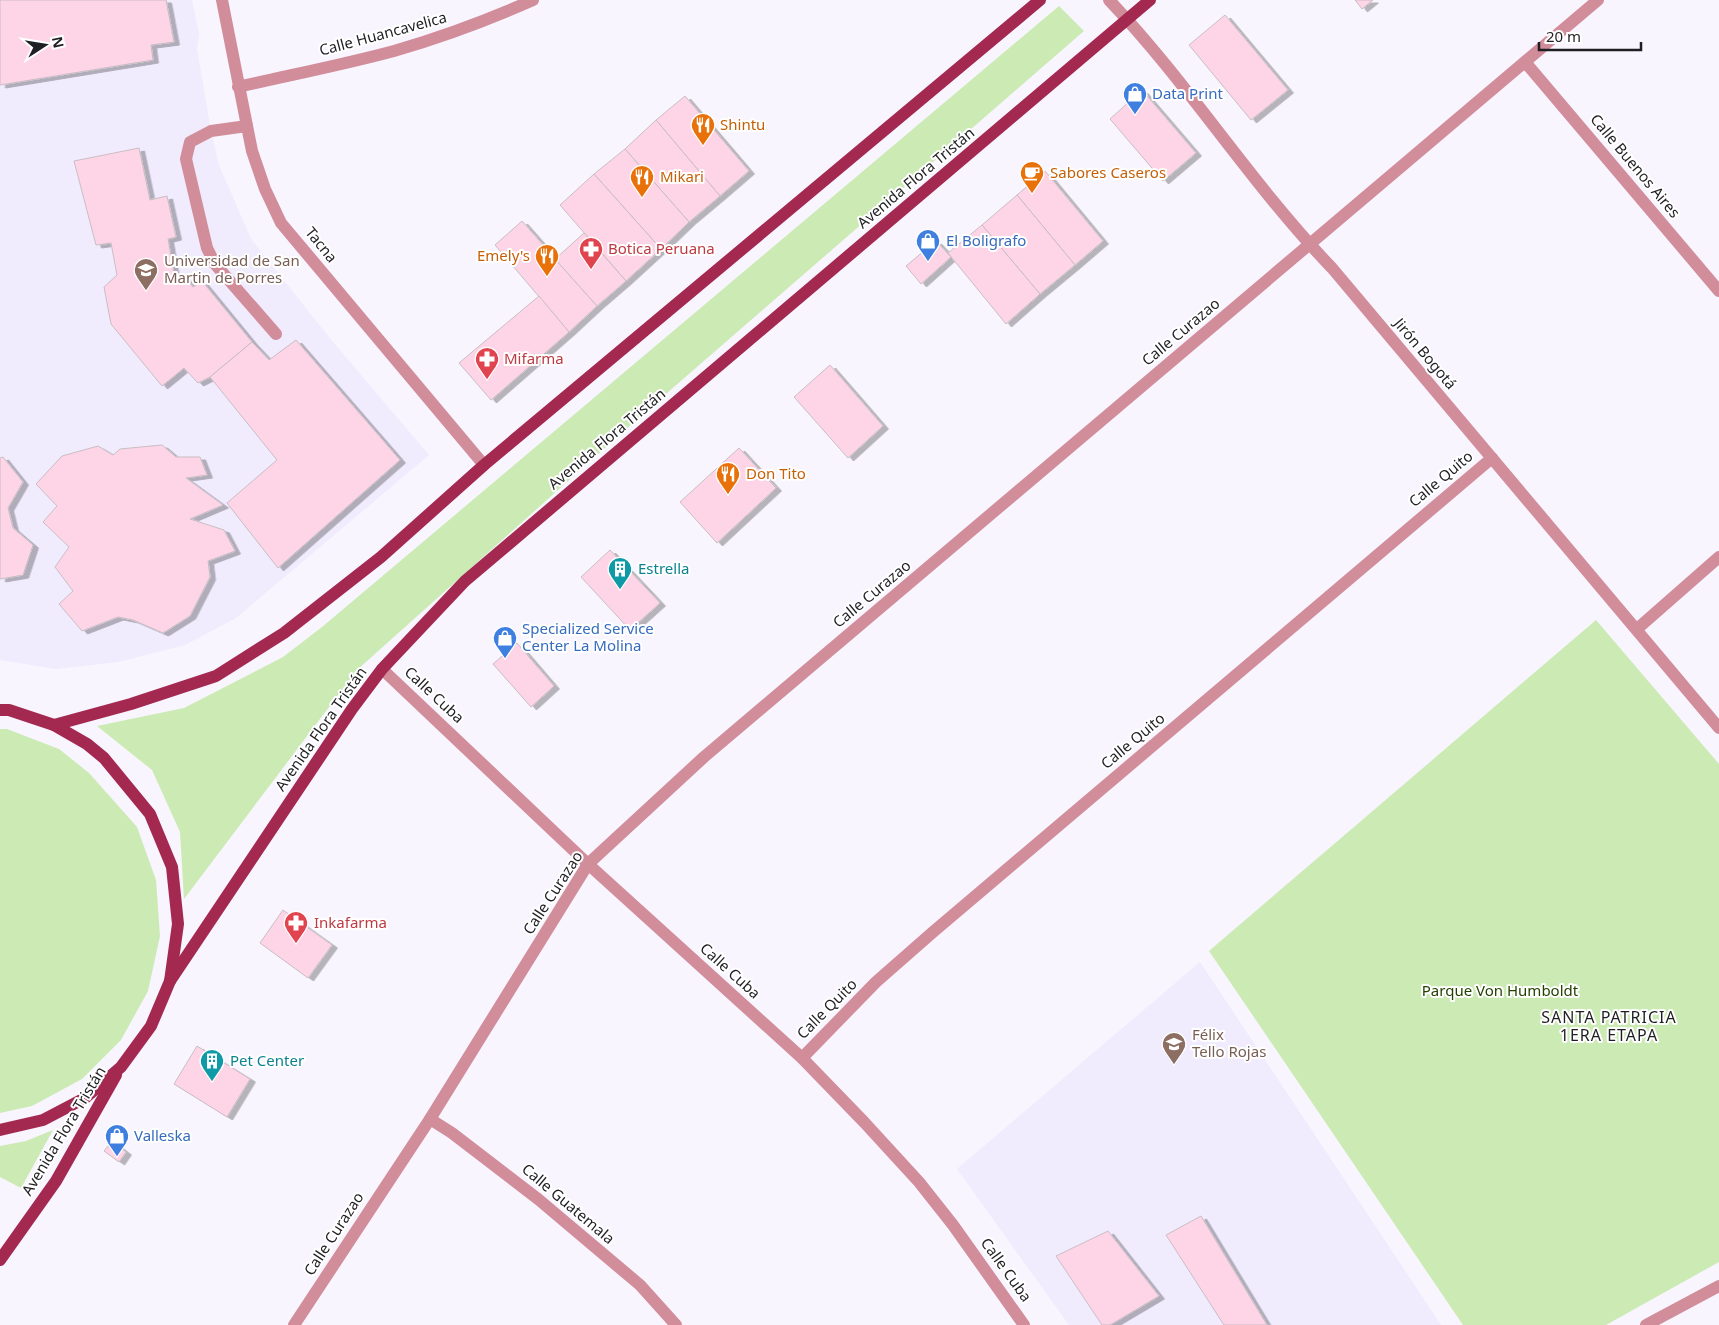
<svg xmlns="http://www.w3.org/2000/svg" width="1719" height="1325" viewBox="0 0 1719 1325" font-family="'Noto Sans',sans-serif">
<style>
.built{fill:#f0ebfd}
.green{fill:#cceab4}
.building{fill:#fed5e7;stroke:#c9bdc2;filter:url(#shadow)}
.lines{fill:none;stroke-linecap:round;stroke-linejoin:round}
.minor{stroke:#d28d9b;stroke-width:12}
.major{stroke:#a42951;stroke-width:12}
.labels{text-anchor:middle;stroke-width:4;stroke-linejoin:round;paint-order:stroke}
.street-label{font-size:15px;fill:#1f1e22;stroke:#fff}
.shop-label{font-size:15px;fill:#366cbe;stroke:#fff;text-anchor:start}
.food-label{font-size:15px;fill:#c56008;stroke:#fff;text-anchor:start}
.health-label{font-size:15px;fill:#be3a42;stroke:#fff;text-anchor:start}
.education-label{font-size:15px;fill:#785e54;stroke:#fff;text-anchor:start}
.culture-label{font-size:15px;fill:#0d838f;stroke:#fff;text-anchor:start}
.park-label{font-size:15px;fill:#254100;stroke:#fff}
.neighbourhood-label{font-size:16px;letter-spacing:1px;fill:#1f1e22;stroke:#fff}
</style>
<defs>
<filter id="shadow"><feDropShadow dx="5.5" dy="3" stdDeviation="0" flood-color="#0004"/></filter>
</defs>
<rect width="100%" height="100%" fill="#f8f5fe"/>
<g class="built">
<path d="M0 0H192L199 34 197 49 211 131 219 165 251 239 333 342 429 455 236 618 185 645 118 662 56 669 0 660Z"/>
<path d="M1200 962 1441 1325H1069L957 1169Z"/>
</g>
<g class="green">
<path d="M1059 6 1084 31 644 413 357 670 184 899 180 832 152 770 97 726 184 708 283 657 322 627Z"/>
<path d="M1596 620 1719 764V1262L1606 1325H1463L1209 951Z"/>
<path d="M0 729H7L59 749 89 773 137 827 156 880 160 936 148 991 121 1040 82 1079 32 1106 0 1113Z"/>
<path d="M53 1130 21 1188 0 1177V1146L26 1141Z"/>
</g>
<g class="building">
<path d="M0 0H166L174 42 151 45 153 60 0 85Z"/>
<path d="M1355 0H1373L1362 9Z"/>
<path d="M1225 15 1288 90 1251 120 1189 45Z"/>
<path d="M1142 90 1196 153 1163 181 1110 119Z"/>
<path d="M685 96 749 171 720 196 656 120Z"/>
<path d="M656 120 720 196 689 222 625 149Z"/>
<path d="M139 148 150 200 167 196 176 237 168 239 174 274H182L193 287 202 281 252 342 210 377 198 383 184 368 162 386 111 324 104 287 117 275 111 243 96 245 74 161Z"/>
<path d="M625 149 689 222 661 249 594 174Z"/>
<path d="M1045 171 1103 241 1075 265 1017 195Z"/>
<path d="M594 174 661 249 626 281 560 205Z"/>
<path d="M1017 195 1075 265 1040 294 982 225Z"/>
<path d="M522 221 597 306 569 332 495 245Z"/>
<path d="M982 225 1040 294 1006 324 948 253Z"/>
<path d="M584 233 626 281 597 306 555 259Z"/>
<path d="M936 241 951 257 921 284 906 266Z"/>
<path d="M539 296 569 332 491 400 459 363Z"/>
<path d="M296 340 400 460 278 568 227 503 277 460 210 377 252 342 269 360Z"/>
<path d="M830 365 883 426 848 458 794 397Z"/>
<path d="M162 445 176 457H200L207 475 186 478 223 505 190 519 224 530 235 551 208 561 210 577 190 616 163 633 133 620 118 617 82 631 59 604 73 591 55 567 69 547 43 522 57 506 36 484 62 456 98 446 113 455 120 449Z"/>
<path d="M739 448 776 488 717 543 680 502Z"/>
<path d="M3 457 23 482 8 508 13 528 33 545 23 575 0 579V458Z"/>
<path d="M610 550 660 603 630 630 581 577Z"/>
<path d="M517 643 554 686 531 707 493 664Z"/>
<path d="M283 910 332 945 308 978 260 943Z"/>
<path d="M197 1046 250 1079 227 1117 174 1084Z"/>
<path d="M112 1141 126 1152 119 1162 104 1151Z"/>
<path d="M1201 1216 1267 1325H1224L1166 1235Z"/>
<path d="M1108 1231 1159 1296 1110 1325H1102L1056 1256Z"/>
</g>
<g class="lines">
<g class="minor">
<path d="M222 0 252 151 265 189 281 223 484 465"/>
<path d="M1109 0C1189 84 1251 184 1332 268L1719 728"/>
<path d="M1525 62 1719 291"/>
<path d="M238 87C290 75 342 65 394 51 442 37 488 20 533 0"/>
<path d="M247 126 211 131 190 142 186 159 207 248 215 264 276 334"/>
<path d="M1637 629 1719 557"/>
<path d="M382 669 588 864 802 1058 864 1122 919 1182 953 1225 1024 1325"/>
<path d="M802 1058 876 982 933 932 1492 458"/>
<path d="M430 1119 452 1133 538 1199 640 1285 676 1325"/>
<path d="M294 1325 430 1119 588 864 704 757 1598 0"/>
<path d="M1646 1325 1719 1286"/>
</g>
<g class="major">
<path d="M0 710H9L54 725 87 744 104 758 150 814 172 867 178 924 170 981 151 1026 121 1067 85 1098 43 1120 0 1130"/>
<path d="M54 725 131 704 216 676 284 633 381 557 484 465 1040 0"/>
<path d="M170 981 352 709 382 669 465 581 1150 0"/>
<path d="M0 1260 56 1181 116 1075"/>
</g>
</g>
<defs>
<g id="shop-pin" transform="scale(1.25)"><path d="M0 17L-7.5 6A9.5 9.5 0 1 1 7.5 6Z" fill="#3f7fe0" stroke="#fff"/><path d="M-5-2.5h2.3a2.7 3.5 0 0 1 5.4 0H5L5.5 6h-11ZM-1.5-2.5h3a1.5 2.3 0 0 0-3 0Z" fill="#fff"/></g>
<g id="restaurant-pin" transform="scale(1.25)"><path d="M0 17L-7.5 6A9.5 9.5 0 1 1 7.5 6Z" fill="#e8710a" stroke="#fff"/><path d="M-5-6h1v4h1v-4h1v4h1v-4h1v5L-1.5 .5V6h-2V.5L-5-1ZM5-6V6H3V1.5H1.5Q1.5-4 5-6Z" fill="#fff"/></g>
<g id="cafe-pin" transform="scale(1.25)"><path d="M0 17L-7.5 6A9.5 9.5 0 1 1 7.5 6Z" fill="#e8710a" stroke="#fff"/><path d="M-5.5-4.5H6V0H3Q3 3.5 0 3.5H-2.5Q-5.5 3.5-5.5 0ZM3-3.2v2h1.7v-2ZM-6 4.5H4V6H-6Z" fill="#fff"/></g>
<g id="pharmacy-pin" transform="scale(1.25)"><path d="M0 17L-7.5 6A9.5 9.5 0 1 1 7.5 6Z" fill="#e0444e" stroke="#fff"/><path d="M-2-6h4v4h4v4h-4v4h-4v-4h-4v-4h4Z" fill="#fff"/></g>
<g id="university-pin" transform="scale(1.25)"><path d="M0 17L-7.5 6A9.5 9.5 0 1 1 7.5 6Z" fill="#8d6e63" stroke="#fff"/><path d="M0-5L7-2L0 1L-7-2ZM-4 1L0 2.5L4 1V4Q0 6-4 4Z" fill="#fff"/></g>
<g id="building-pin" transform="scale(1.25)"><path d="M0 17L-7.5 6A9.5 9.5 0 1 1 7.5 6Z" fill="#0f9aa8" stroke="#fff"/><path d="M-4-6H4V6H1V3H-1V6H-4ZM-2.5-4.3h1.7v1.8h-1.7ZM.8-4.3h1.7v1.8H.8ZM-2.5-1h1.7V.8h-1.7ZM.8-1h1.7V.8H.8Z" fill="#fff"/></g>
<g id="school-pin" transform="scale(1.25)"><path d="M0 17L-7.5 6A9.5 9.5 0 1 1 7.5 6Z" fill="#8d6e63" stroke="#fff"/><path d="M0-5L7-2L0 1L-7-2ZM-4 1L0 2.5L4 1V4Q0 6-4 4Z" fill="#fff"/></g>
</defs>
<g fill-rule="evenodd">
<use href="#shop-pin" x="1135" y="94"/>
<use href="#restaurant-pin" x="703" y="125"/>
<use href="#cafe-pin" x="1032" y="173"/>
<use href="#restaurant-pin" x="642" y="177"/>
<use href="#shop-pin" x="928" y="241"/>
<use href="#pharmacy-pin" x="591" y="249"/>
<use href="#restaurant-pin" x="547" y="256"/>
<use href="#university-pin" x="146" y="270"/>
<use href="#pharmacy-pin" x="487" y="359"/>
<use href="#restaurant-pin" x="728" y="474"/>
<use href="#building-pin" x="620" y="569"/>
<use href="#shop-pin" x="505" y="638"/>
<use href="#pharmacy-pin" x="296" y="923"/>
<use href="#school-pin" x="1174" y="1044"/>
<use href="#building-pin" x="212" y="1061"/>
<use href="#shop-pin" x="117" y="1136"/>
</g>
<g class="labels">
<g class="street-label">
<text transform="translate(383 34) rotate(-15)" y="5">Calle Huancavelica</text>
<text transform="translate(1635 166) rotate(50)" y="5">Calle Buenos Aires</text>
<text transform="translate(916 178) rotate(-40)" y="5">Avenida Flora Tristán</text>
<text transform="translate(321 245) rotate(51)" y="5">Tacna</text>
<text transform="translate(1181 332) rotate(-40)" y="5">Calle Curazao</text>
<text transform="translate(1425 354) rotate(50)" y="5">Jirón Bogotá</text>
<text transform="translate(607 439) rotate(-40)" y="5">Avenida Flora Tristán</text>
<text transform="translate(1441 479) rotate(-40)" y="5">Calle Quito</text>
<text transform="translate(872 594) rotate(-40)" y="5">Calle Curazao</text>
<text transform="translate(434 695) rotate(43)" y="5">Calle Cuba</text>
<text transform="translate(321 729) rotate(-55)" y="5">Avenida Flora Tristán</text>
<text transform="translate(1133 741) rotate(-40)" y="5">Calle Quito</text>
<text transform="translate(553 893) rotate(-57)" y="5">Calle Curazao</text>
<text transform="translate(730 971) rotate(42)" y="5">Calle Cuba</text>
<text transform="translate(827 1009) rotate(-45)" y="5">Calle Quito</text>
<text transform="translate(64 1131) rotate(-59)" y="5">Avenida Flora Tristán</text>
<text transform="translate(568 1204) rotate(40)" y="5">Calle Guatemala</text>
<text transform="translate(334 1234) rotate(-57)" y="5">Calle Curazao</text>
<text transform="translate(1006 1270) rotate(54)" y="5">Calle Cuba</text>
</g>
<g class="shop-label">
<text x="1152" y="99">Data Print</text>
<text x="946" y="246">El Boligrafo</text>
<text x="522" y="634">Specialized Service<tspan x="522" dy="17">Center La Molina</tspan></text>
<text x="134" y="1141">Valleska</text>
</g>
<g class="food-label">
<text x="720" y="130">Shintu</text>
<text x="1050" y="178">Sabores Caseros</text>
<text x="660" y="182">Mikari</text>
<text x="530" y="261" text-anchor="end">Emely's</text>
<text x="746" y="479">Don Tito</text>
</g>
<g class="health-label">
<text x="608" y="254">Botica Peruana</text>
<text x="504" y="364">Mifarma</text>
<text x="314" y="928">Inkafarma</text>
</g>
<g class="education-label">
<text x="164" y="266">Universidad de San<tspan x="164" dy="17">Martin de Porres</tspan></text>
<text x="1192" y="1040">Félix<tspan x="1192" dy="17">Tello Rojas</tspan></text>
</g>
<g class="culture-label">
<text x="638" y="574">Estrella</text>
<text x="230" y="1066">Pet Center</text>
</g>
<g class="park-label">
<text x="1500" y="996">Parque Von Humboldt</text>
</g>
<g class="neighbourhood-label">
<text x="1609" y="1023">SANTA PATRICIA<tspan x="1609" dy="18">1ERA ETAPA</tspan></text>
</g>
</g>
<g transform="translate(45 45) rotate(78)" stroke="#ffffff" stroke-width="4" paint-order="stroke">
<path d="M0-4L9 19L0 12L-9 19Z" fill="#1f1e22"/>
<text y="-8" font-size="14" font-weight="bold" text-anchor="middle" fill="#1f1e22">N</text>
</g>
<path d="M1539 42v8h102v-8" fill="none" stroke="#1f1e22" stroke-width="2.5"/>
<text x="1546" y="42" font-size="15" fill="#1f1e22" stroke="#ffffff" stroke-width="4" paint-order="stroke">20 m</text>
</svg>
